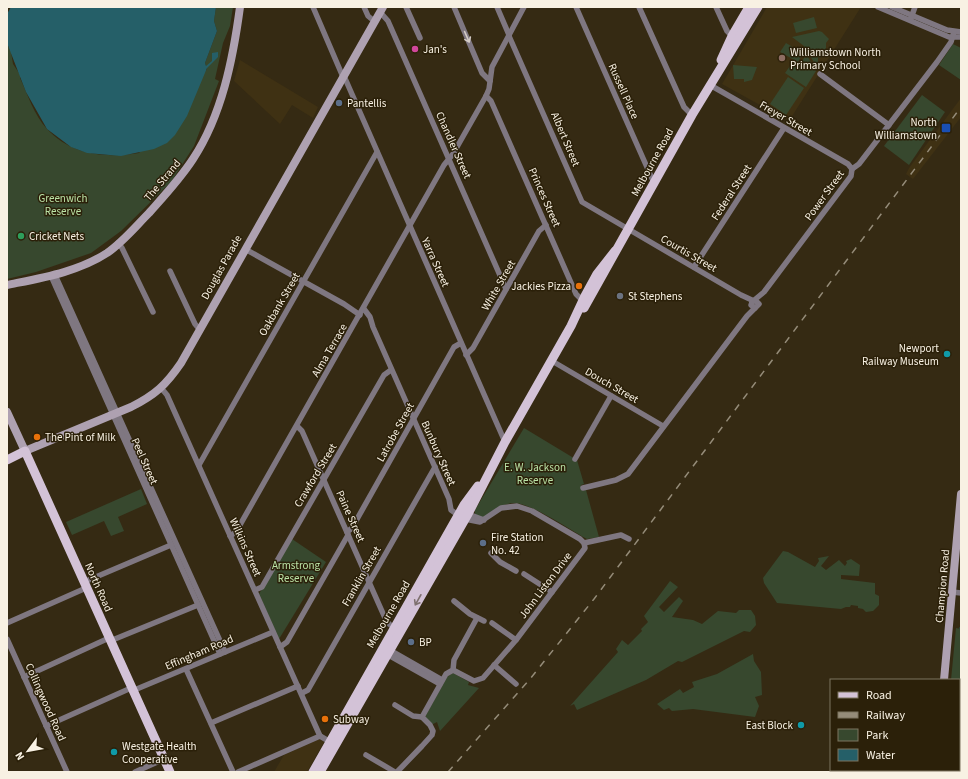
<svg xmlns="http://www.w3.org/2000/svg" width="968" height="779" viewBox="0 0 968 779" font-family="'Source Sans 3',sans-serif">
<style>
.built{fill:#3f3113}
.green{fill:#37482e}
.water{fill:#255f68}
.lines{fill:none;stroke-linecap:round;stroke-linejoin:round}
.stream{stroke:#255f68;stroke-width:1.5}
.street{stroke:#7f7781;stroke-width:5.5}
.secondary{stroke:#aea1b1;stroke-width:8}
.primary{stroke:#d3c2d7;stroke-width:9}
.rail{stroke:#958c79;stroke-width:1.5;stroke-dasharray:7 7;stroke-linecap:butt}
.oneway{stroke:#d4ccc6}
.oneway2{stroke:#7f7170}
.hotel-dot{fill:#d1479c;stroke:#2b2009;stroke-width:1.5}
.education-dot{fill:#8d6e63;stroke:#2b2009;stroke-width:1.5}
.service-dot{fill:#5c6f8a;stroke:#2b2009;stroke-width:1.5}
.transit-dot{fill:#1a4fb4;stroke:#2b2009;stroke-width:1.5}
.leisure-dot{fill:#2e9e5b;stroke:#2b2009;stroke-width:1.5}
.food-dot{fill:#e8710a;stroke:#2b2009;stroke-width:1.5}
.worship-dot{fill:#6b7280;stroke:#2b2009;stroke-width:1.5}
.culture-dot{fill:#0f9aa8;stroke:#2b2009;stroke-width:1.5}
.labels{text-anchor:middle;stroke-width:3;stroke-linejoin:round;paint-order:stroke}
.poi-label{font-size:11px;fill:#f8f1e3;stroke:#2b2009;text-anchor:start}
.street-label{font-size:11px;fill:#f8f1e3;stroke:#2b2009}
.park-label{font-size:11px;fill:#bae2a6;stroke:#2b2009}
</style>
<rect width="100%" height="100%" fill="#352a13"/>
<g class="built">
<path d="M767 7H861L789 121 722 84Z"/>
<path d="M240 60 318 107 313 118 292 105 280 124 234 81Z"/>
<path d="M961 98V117L913 179 906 174 909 168Z"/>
<path d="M319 739 324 742 307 772H274L284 755Z"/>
</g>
<g class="green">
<path d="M216 7H233L230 26 223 43 215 79 219 81 194 146 171 182 121 231 91 253 36 272 7 279V44L11 52 13 64 21 76 20 78C28 95 34 115 47 129 72 156 106 158 139 153L207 69 205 63 217 31 214 21Z"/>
<path d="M814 17 817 28 796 33 793 23Z"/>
<path d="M819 31 822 32 829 39 826 43V48L820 58 818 57V62L815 64 804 46 792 37Z"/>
<path d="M786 43 803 53 798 62 780 52Z"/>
<path d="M953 44 961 48V80L939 65Z"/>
<path d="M808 57 816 71 806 87 785 73 790 66 800 65 804 58Z"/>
<path d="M733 65 757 67 752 80 744 82V79H734Z"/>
<path d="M788 77 804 88 786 115 770 104Z"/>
<path d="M922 95 945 112 909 165 884 146Z"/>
<path d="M524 428 577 460 584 484 581 485 583 491 586 490 599 537 587 539C572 531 528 501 513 503 501 504 492 511 483 518L475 515V510Z"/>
<path d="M141 489 147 504 118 517 124 531 111 536 104 521 72 535 66 522Z"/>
<path d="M292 539 326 562 279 639 259 594Z"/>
<path d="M783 551 788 552 815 567 819 561 818 558 829 556 821 566 826 570 839 560 845 566 847 563 846 561 851 559 860 565 859 576 841 575V579L875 583V594L879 596V605L873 611 866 612 863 609 858 608V606L851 605 850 607H846L841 609 777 603 764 583 763 578Z"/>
<path d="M670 581 678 587 659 607 664 612 679 597 683 601 672 617 693 620 702 624 718 611 736 613 739 610H751L755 616 756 625 750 632 744 631 682 662 678 661 646 680 577 710 574 704 570 706 618 652 616 649 622 640 628 645 642 631 641 629 648 622 644 616Z"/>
<path d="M956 628 961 629V772H942V770H959V680H951Z"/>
<path d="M753 654 754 661 761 672 762 695 755 697 759 706 755 717 693 709 672 711 669 708 664 710 657 704 680 689 683 693 694 687 692 682 717 674Z"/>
<path d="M453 673 469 682 468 685 479 688 440 731 437 722 433 724 426 719V715L447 677Z"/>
</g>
<path class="water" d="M11 7H216L214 21 217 31 205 63 206 66 212 61V53L218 52V57L207 68 187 116 175 135 167 143 154 149 121 156 87 153 71 147 47 129 26 92 7 43V14Z"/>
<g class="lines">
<path class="stream" d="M960 628H961"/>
<g class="street">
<path d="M313 7 343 77"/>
<path d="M364 7 368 16 374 21"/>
<path d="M406 7 420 38"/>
<path d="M454 7 482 73 490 81"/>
<path d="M497 7 509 35"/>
<path d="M576 7 654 183"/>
<path d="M639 7 684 107 692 115"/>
<path d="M716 7 727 31 732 36"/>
<path d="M878 7 949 37H961"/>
<path d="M892 7 947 30 961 32"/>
<path d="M380 12 388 21 506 289"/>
<path d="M911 18 915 7"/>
<path d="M509 36 582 202 741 295 754 301"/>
<path d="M820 74 889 125"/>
<path d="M344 76 505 442"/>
<path d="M710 85 848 164 852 169"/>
<path d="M486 96 491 101 576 294 585 303"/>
<path d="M852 169 859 164 937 62 951 42 954 32"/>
<path d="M118 243 122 248 153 312"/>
<path d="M245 249 344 304 360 315"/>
<path d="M694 267 784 128"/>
<path d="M170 271 195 324 200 330"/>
<path d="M55 275 225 652"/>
<path d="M51 276 220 654"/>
<path d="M755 300 759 304 755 308 751 305 752 302 764 292 851 176 852 169"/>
<path d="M364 309 370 317 373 327 449 499 451 510 458 515"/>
<path d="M466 355 473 348 539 231 546 225"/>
<path d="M552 361 663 426"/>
<path d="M162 389 167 395 320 736"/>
<path d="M297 426 302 431 385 618 389 624 397 629"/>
<path d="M575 459 611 396"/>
<path d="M199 465 377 152"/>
<path d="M583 488 616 480 628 474 747 316 755 308"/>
<path d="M468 514 484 520"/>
<path d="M347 532 352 528 454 347 461 343"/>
<path d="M230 536 236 532 444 165 453 154 486 96 489 89 492 67 524 7"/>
<path d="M584 543 621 535 629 539"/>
<path d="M491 553 500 562 516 571"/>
<path d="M524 574 552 592"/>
<path d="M84 582 171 545"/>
<path d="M255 590 262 587 384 375 391 370"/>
<path d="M952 592 961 593"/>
<path d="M454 601 470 614 484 621"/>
<path d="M7 623 86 588"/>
<path d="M492 623 516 640"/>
<path d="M7 639 67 772"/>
<path d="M110 641 198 605"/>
<path d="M280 647 287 642 348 535"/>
<path d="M388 652H393L442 680"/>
<path d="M388 652 392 657 440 684"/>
<path d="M494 665 516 684"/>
<path d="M186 669 233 772"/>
<path d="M453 670 474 681 483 678 516 640 585 548 584 543 580 539 532 511 517 506 501 508 480 522 465 519"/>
<path d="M24 677 109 638"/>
<path d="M132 691 273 632"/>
<path d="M302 693 308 690 435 467"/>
<path d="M395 705 413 716 422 717 430 725 433 731 432 735 422 746 397 772"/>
<path d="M422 717 446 674 453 670 454 660 477 618"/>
<path d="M211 723 298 686"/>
<path d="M46 726 131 688"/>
<path d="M366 755 395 772"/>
<path d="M135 772 164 759"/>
<path d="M238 772 320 736 332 743"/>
</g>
<g class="secondary">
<path d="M7 285C41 278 78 272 107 253 123 242 136 226 149 213 164 196 180 179 193 159 222 115 233 59 240 7"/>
<path d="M7 412 25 451 131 407C155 395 166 385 181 363L383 7"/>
<path d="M944 680 961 494"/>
<path d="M936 772V770"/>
</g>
<g class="primary">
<path d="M721 60 732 36 749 7"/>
<path d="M584 308 692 115 758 7"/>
<path d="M7 460 25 451 170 772"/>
<path d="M313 772 464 505 478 486"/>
<path d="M320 772 468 514 505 442 571 326 585 296 597 274 615 251"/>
</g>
<path class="rail" d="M448 772 530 679 594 599 961 107"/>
</g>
<defs><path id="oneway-shaft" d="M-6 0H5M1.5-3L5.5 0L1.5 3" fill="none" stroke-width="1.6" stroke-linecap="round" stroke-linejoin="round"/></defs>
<use class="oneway" href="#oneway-shaft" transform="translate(467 37) rotate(66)"/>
<use class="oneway2" href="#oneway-shaft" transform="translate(418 600) rotate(119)"/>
<circle class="hotel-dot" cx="415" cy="49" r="4"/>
<circle class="education-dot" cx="782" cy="58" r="4"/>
<g class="service-dot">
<circle cx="339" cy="103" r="4"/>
<circle cx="483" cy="543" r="4"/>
<circle cx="411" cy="642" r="4"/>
</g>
<rect class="transit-dot" x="941" y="123" width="10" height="10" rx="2"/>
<circle class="leisure-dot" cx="21" cy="236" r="4"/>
<g class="food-dot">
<circle cx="579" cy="286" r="4"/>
<circle cx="37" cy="437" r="4"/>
<circle cx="325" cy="719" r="4"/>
</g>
<circle class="worship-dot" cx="620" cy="296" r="4"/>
<g class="culture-dot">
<circle cx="947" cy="354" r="4"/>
<circle cx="801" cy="725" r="4"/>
<circle cx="114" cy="752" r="4"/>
</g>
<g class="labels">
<g class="poi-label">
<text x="423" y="53">Jan's</text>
<text x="790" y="56">Williamstown North<tspan x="790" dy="13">Primary School</tspan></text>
<text x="347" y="107">Pantellis</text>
<text x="937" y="126" text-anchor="end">North<tspan x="937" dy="13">Williamstown</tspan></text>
<text x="29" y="240">Cricket Nets</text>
<text x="571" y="290" text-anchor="end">Jackies Pizza</text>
<text x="628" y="300">St Stephens</text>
<text x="939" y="352" text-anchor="end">Newport<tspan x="939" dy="13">Railway Museum</tspan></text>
<text x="45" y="441">The Pint of Milk</text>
<text x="491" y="541">Fire Station<tspan x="491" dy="13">No. 42</tspan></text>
<text x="419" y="646">BP</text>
<text x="333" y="723">Subway</text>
<text x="793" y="729" text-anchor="end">East Block</text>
<text x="122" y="750">Westgate Health<tspan x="122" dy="13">Cooperative</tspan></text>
</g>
<g class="street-label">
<text transform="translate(624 91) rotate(66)" y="4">Russell Place</text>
<text transform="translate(786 118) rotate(30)" y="4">Freyer Street</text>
<text transform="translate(566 139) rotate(67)" y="4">Albert Street</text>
<text transform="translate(454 145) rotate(66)" y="4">Chandler Street</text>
<text transform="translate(652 162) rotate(-61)" y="4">Melbourne Road</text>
<text transform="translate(162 180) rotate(-50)" y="4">The Strand</text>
<text transform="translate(731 192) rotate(-57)" y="4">Federal Street</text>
<text transform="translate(824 195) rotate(-54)" y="4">Power Street</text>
<text transform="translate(545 197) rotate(66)" y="4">Princes Street</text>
<text transform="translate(689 253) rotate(30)" y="4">Courtis Street</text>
<text transform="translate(436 262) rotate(66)" y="4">Yarra Street</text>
<text transform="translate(221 267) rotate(-61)" y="4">Douglas Parade</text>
<text transform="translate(498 285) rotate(-60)" y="4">White Street</text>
<text transform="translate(279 304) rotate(-60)" y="4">Oakbank Street</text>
<text transform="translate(329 350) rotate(-60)" y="4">Alma Terrace</text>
<text transform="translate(612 385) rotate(30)" y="4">Douch Street</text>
<text transform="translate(395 432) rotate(-61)" y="4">Latrobe Street</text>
<text transform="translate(439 453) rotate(66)" y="4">Bunbury Street</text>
<text transform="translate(145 461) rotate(66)" y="4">Peel Street</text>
<text transform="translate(315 475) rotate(-59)" y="4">Crawford Street</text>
<text transform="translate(351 516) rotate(66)" y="4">Paine Street</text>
<text transform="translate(246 547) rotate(66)" y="4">Wilkins Street</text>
<text transform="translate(361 576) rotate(-60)" y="4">Franklin Street</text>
<text transform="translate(545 585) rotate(-53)" y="4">John Liston Drive</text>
<text transform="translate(942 586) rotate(-85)" y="4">Champion Road</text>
<text transform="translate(99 587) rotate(66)" y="4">North Road</text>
<text transform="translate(388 614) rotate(-60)" y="4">Melbourne Road</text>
<text transform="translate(199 652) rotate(-23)" y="4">Effingham Road</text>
<text transform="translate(46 702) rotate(66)" y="4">Collingwood Road</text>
</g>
<g class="park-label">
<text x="63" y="202">Greenwich<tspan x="63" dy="13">Reserve</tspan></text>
<text x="535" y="471">E. W. Jackson<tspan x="535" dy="13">Reserve</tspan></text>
<text x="296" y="569">Armstrong<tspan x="296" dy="13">Reserve</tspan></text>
</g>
</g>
<rect width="968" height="779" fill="none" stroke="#f8f1e3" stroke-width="16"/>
<rect x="830" y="679" width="130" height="92" fill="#2b2009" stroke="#7d7460"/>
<rect x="838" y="692" width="20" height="6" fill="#d3c2d7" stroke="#7d7460"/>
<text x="866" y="699" font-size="12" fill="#f8f1e3">Road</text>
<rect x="838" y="712" width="20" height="6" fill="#958c79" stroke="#7d7460"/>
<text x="866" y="719" font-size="12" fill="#f8f1e3">Railway</text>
<rect x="838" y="729" width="20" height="12" fill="#37482e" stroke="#7d7460"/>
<text x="866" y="739" font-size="12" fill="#f8f1e3">Park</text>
<rect x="838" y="749" width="20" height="12" fill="#255f68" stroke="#7d7460"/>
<text x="866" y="759" font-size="12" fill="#f8f1e3">Water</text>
<g transform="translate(28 751) rotate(238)" stroke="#2b2009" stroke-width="3" paint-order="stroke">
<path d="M0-3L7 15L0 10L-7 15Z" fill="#f8f1e3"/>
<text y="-6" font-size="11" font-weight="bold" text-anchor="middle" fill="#f8f1e3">N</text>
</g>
</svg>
